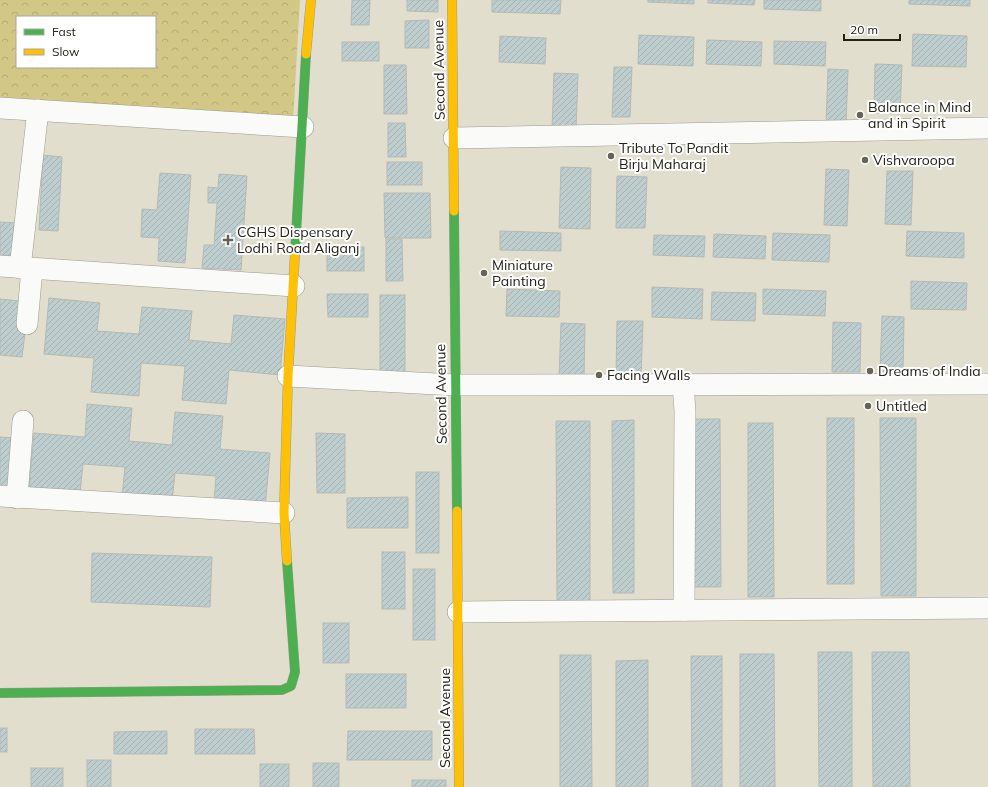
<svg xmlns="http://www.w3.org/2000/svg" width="988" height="787" viewBox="0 0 988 787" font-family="Mulish,sans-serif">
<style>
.forest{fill:url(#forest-crowns);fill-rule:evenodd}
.building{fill:url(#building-hatch);stroke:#b5b9b5}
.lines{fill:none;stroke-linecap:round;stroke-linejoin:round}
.street-casing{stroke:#9c9a8e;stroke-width:22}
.fast-casing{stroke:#9c9a8e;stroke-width:10}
.slow-casing{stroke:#9c9a8e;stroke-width:10}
.street{stroke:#fafaf8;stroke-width:21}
.fast{stroke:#4caf50;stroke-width:9}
.slow{stroke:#ffc107;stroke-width:9}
.poi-dot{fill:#666457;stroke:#fff;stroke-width:1.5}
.labels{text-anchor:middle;stroke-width:4;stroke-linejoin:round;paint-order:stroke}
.street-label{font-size:14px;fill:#242217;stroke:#fff}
.poi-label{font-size:14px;fill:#242217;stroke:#fff;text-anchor:start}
</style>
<defs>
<pattern id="forest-crowns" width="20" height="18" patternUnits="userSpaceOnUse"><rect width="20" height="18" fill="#d3c786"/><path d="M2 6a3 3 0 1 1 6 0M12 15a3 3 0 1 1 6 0" fill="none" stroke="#b5ab73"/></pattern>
<pattern id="building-hatch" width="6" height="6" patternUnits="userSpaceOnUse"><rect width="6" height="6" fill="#becece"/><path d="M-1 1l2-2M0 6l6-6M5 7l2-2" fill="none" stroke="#a3b1b0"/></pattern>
</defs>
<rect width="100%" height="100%" fill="#e1dece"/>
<path class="forest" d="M0 0H300L293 121 0 105ZM17 17H155V67H17Z"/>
<g class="building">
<path d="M352 0H370L369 25H351Z"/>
<path d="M407 0H438V12L407 11Z"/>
<path d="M492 0H561L560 14 492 12Z"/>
<path d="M648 0H694V4L648 2Z"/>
<path d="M708 0H755L754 5 708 3Z"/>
<path d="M764 0H821V11L764 9Z"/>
<path d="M909 0H970V6L909 4Z"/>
<path d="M429 20V48H405V21Z"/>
<path d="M913 34 967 36 966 67 912 66Z"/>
<path d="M639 35 694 37 693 66 638 64Z"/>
<path d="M500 36 546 38 545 64 499 62Z"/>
<path d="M707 40 762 42 761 66 706 64Z"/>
<path d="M774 41 826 42 825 66 774 64Z"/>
<rect x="342" y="42" width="37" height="19"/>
<path d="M875 64 902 65 900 114 874 113Z"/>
<path d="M384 65H406L407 114H384Z"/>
<path d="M614 67H632L630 117H612Z"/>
<path d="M828 69 848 70 846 126 826 125Z"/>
<path d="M554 73 578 74 576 130H552Z"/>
<path d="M388 123H405L406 157H388Z"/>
<path d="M43 155 62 157 58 231 39 230Z"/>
<rect x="387" y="162" width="35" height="23"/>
<path d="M561 167 591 168 590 229 559 228Z"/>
<path d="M826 169 849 170 847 226 824 225Z"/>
<path d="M887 171H913L911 225 885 224Z"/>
<path d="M160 173 191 175 185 263 158 261 159 238 141 237 142 209 157 210Z"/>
<path d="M219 174 247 176 241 270 202 268 204 245H214L217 203H208V187L218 188Z"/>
<path d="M617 176 647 177 645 228H616Z"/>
<path d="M384 193H430L431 238H385Z"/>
<path d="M0 222 18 223 15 259 0 258Z"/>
<path d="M500 231 561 233V251L500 250Z"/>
<path d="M907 231 964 233V258L906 256Z"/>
<path d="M773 233 830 235 829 262 772 260Z"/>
<path d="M714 234 766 236 765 259 713 257Z"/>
<path d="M654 235 705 236 704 257 653 255Z"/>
<path d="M386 239H402L403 281H386Z"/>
<rect x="327" y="247" width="37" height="24"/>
<path d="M911 281 967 283 966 310 911 309Z"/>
<path d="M652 287 703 289 702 319 652 317Z"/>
<path d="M507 289 560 291 559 317 506 316Z"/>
<path d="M763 289 826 291 825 316 763 314Z"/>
<path d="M712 292 756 293 755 321 711 320Z"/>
<path d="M327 294H368V317H328Z"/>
<path d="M380 295H405V377L380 378Z"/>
<path d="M49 298 100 303 97 331 139 334 142 307 192 311 189 340 231 344 234 315 285 319 280 375 229 370 226 404 182 400 185 366 141 363 139 396 91 392 94 358 44 354Z"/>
<path d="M0 299 29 302 22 357 0 355Z"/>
<path d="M882 316 904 317 903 372H880Z"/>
<path d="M617 321H643L641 376 616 375Z"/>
<path d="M833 322 861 323 860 372H832Z"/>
<path d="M561 323 585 324 584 379 559 378Z"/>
<path d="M87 404 132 408 129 441 172 445 175 412 223 416 220 449 270 453 265 508 214 504 216 476 175 473 172 501 122 497 125 467 83 464 80 493 29 489 34 433 85 437Z"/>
<rect x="827" y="418" width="27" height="166"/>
<path d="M880 418H916V596H881Z"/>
<path d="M692 419H720L721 587H693Z"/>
<path d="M634 420V593H613L612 421Z"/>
<path d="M556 421H590V602H557Z"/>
<path d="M748 423H773L774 597H748Z"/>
<path d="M316 433 345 434V493H317Z"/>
<path d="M0 437 16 438 12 494 0 493Z"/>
<rect x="416" y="472" width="23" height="81"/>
<path d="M408 497V528H347V498Z"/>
<rect x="382" y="552" width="23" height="57"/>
<path d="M92 553 212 557 210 607 91 602Z"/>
<rect x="413" y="569" width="22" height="71"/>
<rect x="323" y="623" width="26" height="40"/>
<path d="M818 652H852V787H819Z"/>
<path d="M872 652H909L910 787H873Z"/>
<path d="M740 654H774L775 787H740Z"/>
<path d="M560 655H591L592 787H560Z"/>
<path d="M691 656H722V787H692Z"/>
<path d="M648 660V787H616V661Z"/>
<rect x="346" y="674" width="60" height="34"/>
<rect x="0" y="728" width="7" height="24"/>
<path d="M195 729H254L255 754H195Z"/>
<path d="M167 731V754H114V732Z"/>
<path d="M348 731H432V760H347Z"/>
<rect x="87" y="760" width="24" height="27"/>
<rect x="313" y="763" width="26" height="24"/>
<rect x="260" y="764" width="29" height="23"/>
<rect x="31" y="768" width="32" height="19"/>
<rect x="412" y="780" width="34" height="7"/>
</g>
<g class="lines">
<g class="street-casing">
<g id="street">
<path d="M0 108 303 127"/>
<path d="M454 138 988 128"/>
<path d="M0 266 294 286"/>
<path d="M20 268 38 110"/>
<path d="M27 324 32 269"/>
<path d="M288 376 455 385 988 384"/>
<path d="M683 384 685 411 684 610"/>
<path d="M0 496 284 513"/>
<path d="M17 498 23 421"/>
<path d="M458 612 988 608"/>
</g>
</g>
<g class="fast-casing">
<g id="fast">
<path d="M454 211 457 511"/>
<path d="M295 253 306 54"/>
<path d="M0 693 282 690 291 686 295 672 287 561"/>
</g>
</g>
<g class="slow-casing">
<g id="slow">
<path d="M452 0 454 211"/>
<path d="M306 54 311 0"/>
<path d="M457 511 459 787"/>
<path d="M287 561 284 513 288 376 295 253"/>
</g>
</g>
<use href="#street" class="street"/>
<use href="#fast" class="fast"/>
<use href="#slow" class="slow"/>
</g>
<g class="poi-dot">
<circle cx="860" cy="115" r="4"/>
<circle cx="611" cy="156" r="4"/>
<circle cx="865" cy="160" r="4"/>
<path d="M226 234h4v4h4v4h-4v4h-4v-4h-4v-4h4z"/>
<circle cx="484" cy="273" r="4"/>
<circle cx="870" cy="371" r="4"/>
<circle cx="599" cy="375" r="4"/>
<circle cx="868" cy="406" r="4"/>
</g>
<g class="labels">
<g class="street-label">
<text transform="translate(439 70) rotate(-91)" y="5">Second Avenue</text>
<text transform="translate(441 394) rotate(-91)" y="5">Second Avenue</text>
<text transform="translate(445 718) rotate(-90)" y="5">Second Avenue</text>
</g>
<g class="poi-label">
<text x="868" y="112">Balance in Mind<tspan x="868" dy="16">and in Spirit</tspan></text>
<text x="619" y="153">Tribute To Pandit<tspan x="619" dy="16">Birju Maharaj</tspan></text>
<text x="873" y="165">Vishvaroopa</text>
<text x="237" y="237">CGHS Dispensary<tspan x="237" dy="16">Lodhi Road Aliganj</tspan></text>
<text x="492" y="270">Miniature<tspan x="492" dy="16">Painting</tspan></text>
<text x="878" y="376">Dreams of India</text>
<text x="607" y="380">Facing Walls</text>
<text x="876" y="411">Untitled</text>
</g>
</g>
<rect x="16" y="16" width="140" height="52" fill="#ffffff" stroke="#a7a7a2"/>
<rect x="24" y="29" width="20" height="6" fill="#4caf50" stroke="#a7a7a2"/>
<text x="52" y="36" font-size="12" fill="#242217">Fast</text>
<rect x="24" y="49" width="20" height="6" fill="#ffc107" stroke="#a7a7a2"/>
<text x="52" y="56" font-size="12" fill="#242217">Slow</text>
<path d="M844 34v6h56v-6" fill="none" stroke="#242217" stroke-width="2"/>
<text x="850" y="34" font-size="12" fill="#242217" stroke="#ffffff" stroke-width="3" paint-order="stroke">20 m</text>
</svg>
